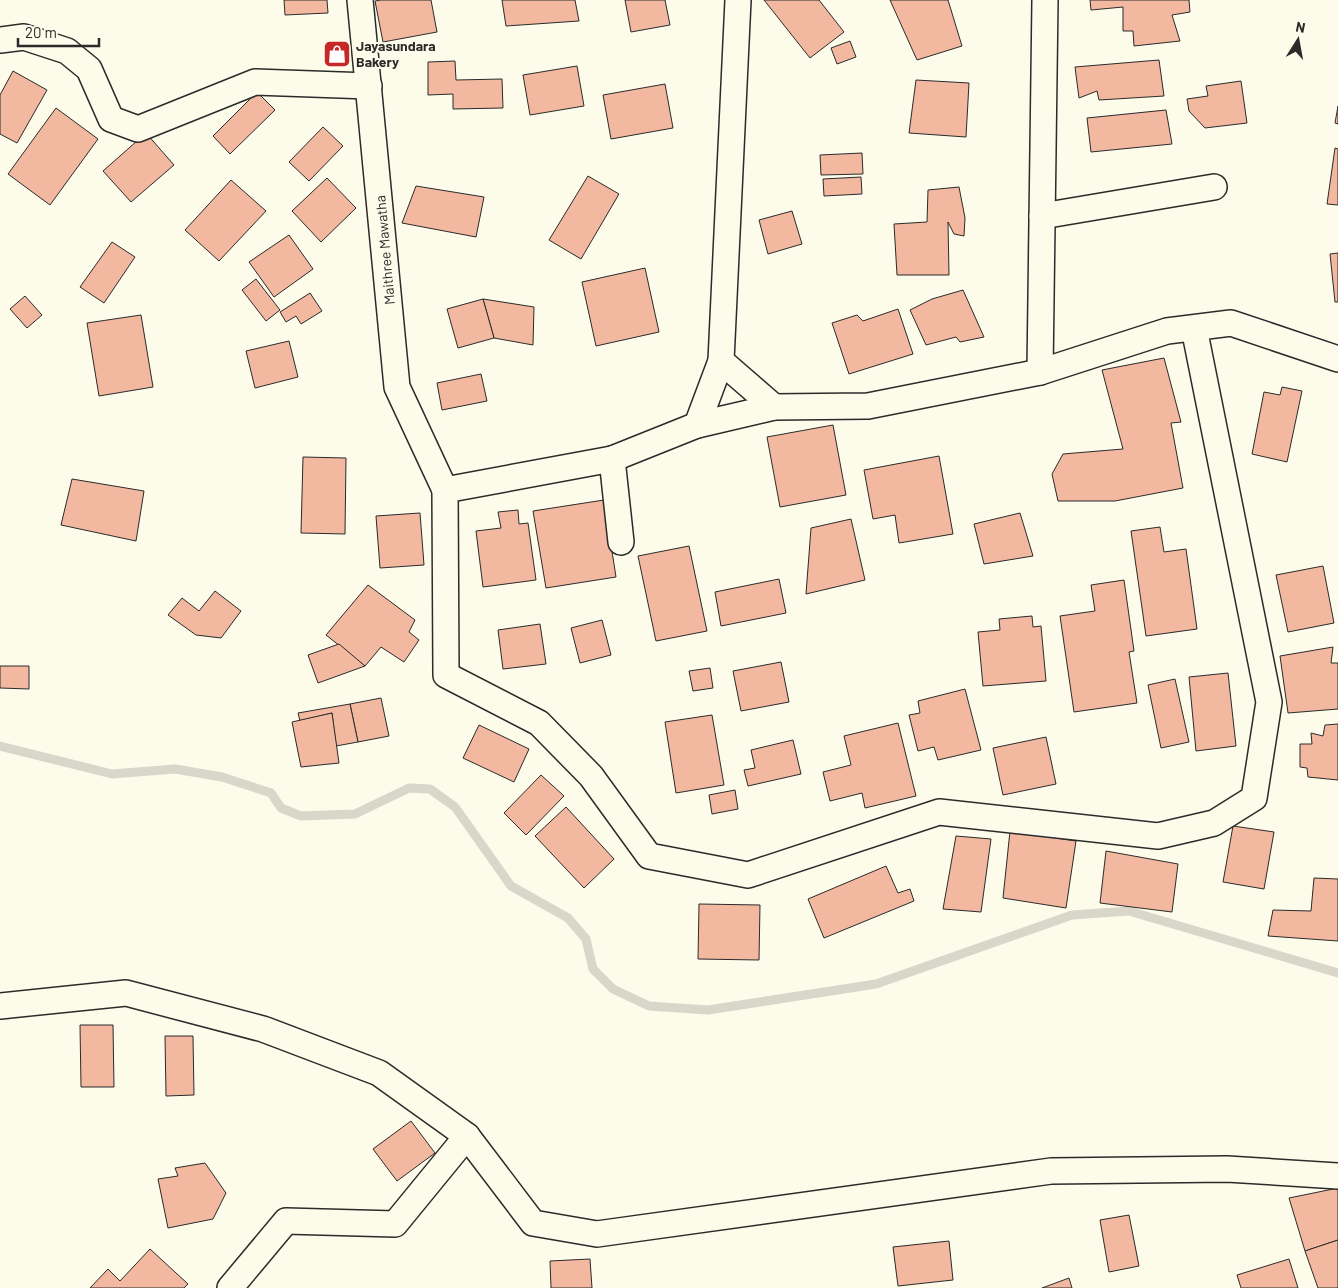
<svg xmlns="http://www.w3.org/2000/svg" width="1338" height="1288" viewBox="0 0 1338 1288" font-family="Barlow,sans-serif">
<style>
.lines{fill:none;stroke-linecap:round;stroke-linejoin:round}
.stream{stroke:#d8d7c9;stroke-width:9}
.building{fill:#f2b8a0;stroke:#2b2b2b}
.street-casing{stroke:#2b2b2b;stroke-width:28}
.street{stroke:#fdfbea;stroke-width:25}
.labels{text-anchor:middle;stroke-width:4;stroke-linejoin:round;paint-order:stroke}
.poi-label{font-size:14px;font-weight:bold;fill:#2b2b2b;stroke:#fdfbea;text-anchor:start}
.street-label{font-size:14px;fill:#2b2b2b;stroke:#fdfbea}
</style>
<rect width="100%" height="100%" fill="#fdfbea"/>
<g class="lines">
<path class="stream" d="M0 746 112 774 175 769 222 777 271 793 281 808 301 816 355 814 409 788 430 789 455 807 511 886 568 918 586 939 593 969 613 989 649 1006 708 1010 876 984 1072 915 1129 911 1338 973"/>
</g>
<g class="building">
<path d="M284 0H327L328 13 285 15Z"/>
<path d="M381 0H431L437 32 383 42 375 1Z"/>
<path d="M502 0H575L579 21 506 26Z"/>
<path d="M625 0H665L670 25 631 32Z"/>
<path d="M764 0H819L844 32 810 58Z"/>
<path d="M890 0H948L962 46 917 60Z"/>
<path d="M1090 0H1189L1190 12 1172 15 1180 41 1134 46 1133 31H1123V7L1091 10Z"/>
<path d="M850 41 856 57 837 64 831 48Z"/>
<path d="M1159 60 1164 96 1099 100 1097 91 1079 98 1075 67Z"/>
<path d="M455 61 456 80 502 79 503 108 453 109V94L428 95V62Z"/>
<path d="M577 66 584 106 530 115 523 75Z"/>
<path d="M13 71 47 90 17 143 0 134V95Z"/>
<path d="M916 80 969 83 966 137 909 133Z"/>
<path d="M1241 81 1247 123 1205 128 1189 111 1187 99 1208 96 1206 86Z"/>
<path d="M665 84 673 128 611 139 603 95Z"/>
<path d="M257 92 275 110 230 154 213 136Z"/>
<path d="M1338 106V124L1335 123Z"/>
<path d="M56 108 98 139 50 205 8 174Z"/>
<path d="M1166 110 1172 144 1091 152 1087 118Z"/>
<path d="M323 127 343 146 309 181 289 162Z"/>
<path d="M146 133 174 165 131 202 103 171Z"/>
<path d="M1335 148 1338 149V205L1327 204Z"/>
<path d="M862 153 863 174 821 175 820 155Z"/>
<path d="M588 176 619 194 581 259 549 240Z"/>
<path d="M861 177 862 194 824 196 823 179Z"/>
<path d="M327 178 356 208 321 242 292 211Z"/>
<path d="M231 180 266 211 219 261 185 230Z"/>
<path d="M416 186 484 197 476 237 402 223Z"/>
<path d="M959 187 965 218 964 236 954 234 948 222 949 275H897L894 224 927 222 928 190Z"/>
<path d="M792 211 802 244 768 254 759 220Z"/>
<path d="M289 235 313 269 274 297 249 262Z"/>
<path d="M112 242 135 257 104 303 80 287Z"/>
<path d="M1338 253V302H1335L1330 254Z"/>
<path d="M645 268 659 332 596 346 582 282Z"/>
<path d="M256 279 280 310 266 321 242 290Z"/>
<path d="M963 290 984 337 960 342 956 337 926 345 910 310 932 299Z"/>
<path d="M310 293 322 311 301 324 296 316 286 322 280 312Z"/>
<path d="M25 296 42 315 27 328 10 309Z"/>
<path d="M483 299 534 307 533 345 494 338Z"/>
<path d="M483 299 494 338 458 348 447 309Z"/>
<path d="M898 309 913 354 849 374 832 323 857 315 863 321Z"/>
<path d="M141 315 153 387 99 396 87 323Z"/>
<path d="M289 341 298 377 255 388 246 351Z"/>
<path d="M1164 358 1181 422 1171 423 1183 488 1115 501H1058L1052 474 1063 454 1123 449 1102 370Z"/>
<path d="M481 374 487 401 442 410 437 383Z"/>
<path d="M1282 387 1302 391 1287 462 1252 454 1264 392 1280 395Z"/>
<path d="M833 425 846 495 780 507 767 437Z"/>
<path d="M939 456 953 534 899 543 895 515 873 519 864 470Z"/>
<path d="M303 457 346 458 345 534 301 533Z"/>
<path d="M72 479 144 491 136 541 61 525Z"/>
<path d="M604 500 616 577 546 588 533 511Z"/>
<path d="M518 510 519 524 528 523 536 580 483 587 476 531 501 528 498 512Z"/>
<path d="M420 513 424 565 380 568 376 516Z"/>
<path d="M1020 513 1033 556 984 564 974 524Z"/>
<path d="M851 519 865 580 806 594 811 528Z"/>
<path d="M1160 527 1164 552 1186 549 1197 629 1146 636 1131 531Z"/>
<path d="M689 546 707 631 656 641 638 556Z"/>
<path d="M1323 566 1334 623 1288 632 1276 575Z"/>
<path d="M779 579 786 613 721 626 715 592Z"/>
<path d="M1124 580 1134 651 1129 652 1137 703 1074 712 1060 616 1095 611 1091 585Z"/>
<path d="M368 585 415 620 409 632 419 640 404 662 381 647 365 666 326 635Z"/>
<path d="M215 591 241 611 221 638 196 635 168 615 182 598 199 611Z"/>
<path d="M1032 616 1033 627 1041 626 1046 681 983 686 978 632 1000 630 999 619Z"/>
<path d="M602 620 611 655 580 663 571 628Z"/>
<path d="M540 624 546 664 503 669 498 630Z"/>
<path d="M339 644 365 666 318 683 308 655Z"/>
<path d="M1333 647 1331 663H1338V709L1288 713 1280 656Z"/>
<path d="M781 662 789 702 741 711 733 671Z"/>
<path d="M0 666H29V689L0 688Z"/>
<path d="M710 668 713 688 693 691 689 671Z"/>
<path d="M1228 673 1236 746 1196 751 1189 677Z"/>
<path d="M1175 679 1189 742 1161 748 1148 685Z"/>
<path d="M965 689 981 750 938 760 934 747 918 751 909 715 920 713 918 701Z"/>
<path d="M381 698 389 736 358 742 350 704Z"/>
<path d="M350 704 358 742 336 746 332 713 300 721 298 713Z"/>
<path d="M332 713 339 763 301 767 292 722Z"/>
<path d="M712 715 724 785 676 793 665 722Z"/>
<path d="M898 723 916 796 865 808 862 793 830 801 823 772 851 765 844 736Z"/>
<path d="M1338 724V780L1308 777 1307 768 1300 767V744H1312L1311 733 1323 736 1325 725Z"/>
<path d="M479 725 529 749 514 782 463 758Z"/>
<path d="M1046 737 1056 784 1003 795 993 748Z"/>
<path d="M793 740 801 774 748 786 744 770 755 768 751 750Z"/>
<path d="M541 775 564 796 526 835 504 813Z"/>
<path d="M735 790 738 809 712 814 709 795Z"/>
<path d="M566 807 614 859 584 888 535 836Z"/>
<path d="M1233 826 1274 832 1264 889 1223 882Z"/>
<path d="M1010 831 1076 841 1066 908 1003 898Z"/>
<path d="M956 836 991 839 981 912 943 909Z"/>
<path d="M1106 851 1178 864 1172 912 1100 903Z"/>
<path d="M886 866 898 893 910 889 914 901 824 938 808 899Z"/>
<path d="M1314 878 1338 879V941L1268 936 1273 910 1311 911Z"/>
<path d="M699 904 760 905 759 960 698 959Z"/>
<path d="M80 1025H113L114 1087H81Z"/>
<path d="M165 1036H193L194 1095 166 1096Z"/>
<path d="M411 1121 435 1153 397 1181 373 1149Z"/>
<path d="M205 1163 226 1193 213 1219 168 1228 158 1179 178 1176 175 1168Z"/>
<path d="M1338 1188V1240L1305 1251 1289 1198Z"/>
<path d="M1129 1215 1139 1266 1109 1272 1100 1220Z"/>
<path d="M1338 1240V1288H1318L1305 1251Z"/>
<path d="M949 1241 953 1280 898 1286 893 1247Z"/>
<path d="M150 1249 188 1284 184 1288H90L108 1269 120 1281Z"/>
<path d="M590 1259 592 1288H551L550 1261Z"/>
<path d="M1289 1259 1298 1288H1241L1237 1275Z"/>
<path d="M1069 1278 1072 1288H1042Z"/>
</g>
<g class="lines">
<g class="street-casing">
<g id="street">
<path d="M360 0 397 387 445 490"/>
<path d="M738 0 721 361 774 407"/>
<path d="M0 40 24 37 67 51 89 69 111 119 138 129 255 82 369 86"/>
<path d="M1042 216 1214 187"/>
<path d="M1194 328 1269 702 1254 798 1214 823 1158 836 939 812 748 875 649 856 591 776 539 723 446 675 445 490 612 459 697 425 774 407 868 406 1040 372 1167 331 1231 323 1338 359"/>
<path d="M1040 372 1045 0"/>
<path d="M697 425 721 361"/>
<path d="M612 459 621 542"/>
<path d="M0 1006 126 993 263 1029 379 1073 467 1136 533 1223 597 1234 1051 1171 1227 1169 1338 1176"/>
<path d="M230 1288 286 1221 395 1224 467 1136"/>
</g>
</g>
<use href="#street" class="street"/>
</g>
<defs>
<g id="shop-square" transform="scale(1.4375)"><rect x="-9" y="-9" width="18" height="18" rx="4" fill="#c62828" stroke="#fdfbea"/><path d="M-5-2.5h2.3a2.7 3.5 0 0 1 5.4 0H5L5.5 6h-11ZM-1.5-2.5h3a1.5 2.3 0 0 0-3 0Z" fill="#fff"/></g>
</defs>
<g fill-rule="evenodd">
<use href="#shop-square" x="337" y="54"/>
</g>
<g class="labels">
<g class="poi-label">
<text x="356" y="51">Jayasundara<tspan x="356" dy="16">Bakery</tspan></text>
</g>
<g class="street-label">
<text transform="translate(385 250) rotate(-95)" y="5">Maithree Mawatha</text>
</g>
</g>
<g transform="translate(1298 40) rotate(11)" stroke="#fdfbea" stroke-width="4" paint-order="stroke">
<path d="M0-4L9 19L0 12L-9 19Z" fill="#2b2b2b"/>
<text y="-8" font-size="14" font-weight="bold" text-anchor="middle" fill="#2b2b2b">N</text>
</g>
<path d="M18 38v8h81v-8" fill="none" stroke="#2b2b2b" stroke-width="2.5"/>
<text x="25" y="38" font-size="15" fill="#2b2b2b" stroke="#fdfbea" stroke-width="4" paint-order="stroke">20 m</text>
</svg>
